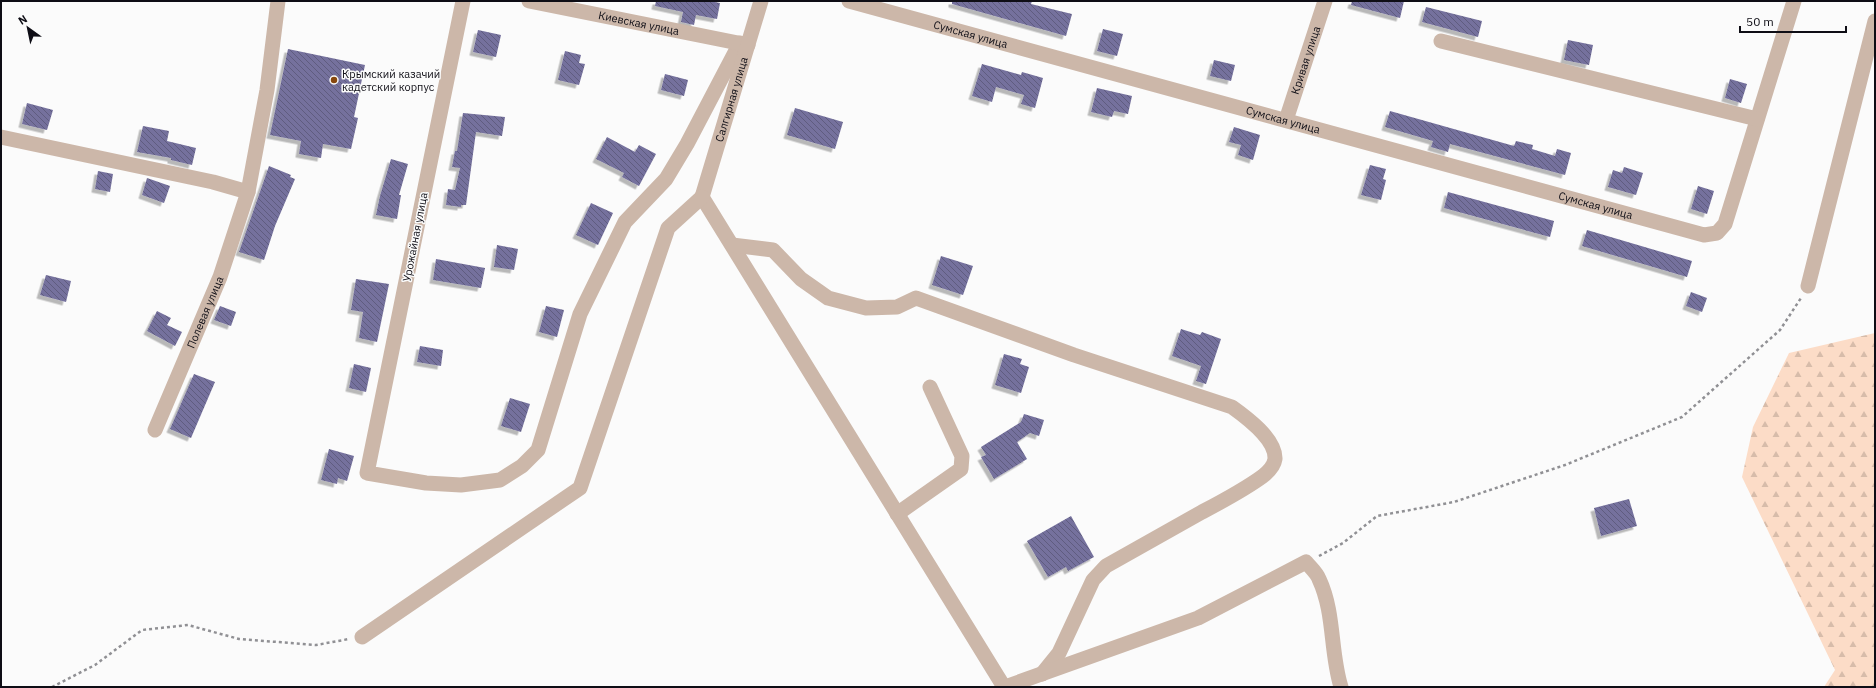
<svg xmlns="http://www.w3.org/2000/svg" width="1876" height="688" viewBox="0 0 1876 688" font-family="'IBM Plex Sans',sans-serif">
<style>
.forest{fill:url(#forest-firs)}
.building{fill:url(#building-back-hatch);filter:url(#shadow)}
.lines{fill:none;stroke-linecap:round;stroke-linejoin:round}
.path{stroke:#909094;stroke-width:2.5;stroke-dasharray:3 3;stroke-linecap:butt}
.minor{stroke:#ccb7a9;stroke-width:15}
.poi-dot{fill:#87470d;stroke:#fbfbfb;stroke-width:1.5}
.labels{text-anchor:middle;stroke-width:3;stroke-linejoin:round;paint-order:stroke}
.street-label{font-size:11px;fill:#0e0d15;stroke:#fbfbfb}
.poi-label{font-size:11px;fill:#0e0d15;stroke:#fbfbfb;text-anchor:start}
</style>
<defs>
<pattern id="forest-firs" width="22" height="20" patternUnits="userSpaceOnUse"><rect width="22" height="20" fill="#fcdcc7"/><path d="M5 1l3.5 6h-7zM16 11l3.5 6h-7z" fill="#d7bcaa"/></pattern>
<pattern id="building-back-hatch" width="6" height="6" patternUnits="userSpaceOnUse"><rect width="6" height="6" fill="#75719d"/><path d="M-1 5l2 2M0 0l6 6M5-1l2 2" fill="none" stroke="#5e5b7f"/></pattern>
<filter id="shadow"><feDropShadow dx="-3.5" dy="3.5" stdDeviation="0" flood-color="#0004"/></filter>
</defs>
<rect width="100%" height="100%" fill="#fbfbfb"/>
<path class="forest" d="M1875 333V687H1824L1835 670 1742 477 1753 427 1789 353Z"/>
<g class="building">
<path d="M656 1H710L720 3 717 19 696 15 694 25 681 22 683 12 655 6Z"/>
<path d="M952 1H1032L1031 4 1072 14 1066 36 952 4Z"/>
<path d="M1352 1H1404L1400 18 1351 5Z"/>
<path d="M1426 7 1482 21 1478 37 1422 22Z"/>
<path d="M1103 29 1123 34 1117 56 1097 51Z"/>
<path d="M478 30 501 35 496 57 473 52Z"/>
<path d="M1568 40 1593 45 1589 65 1564 60Z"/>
<path d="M288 49 365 65 354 117 358 118 351 149 323 144 321 158 299 154 301 141 270 135Z"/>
<path d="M565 51 581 55 579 63 585 64 579 85 558 80Z"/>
<path d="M1214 60 1235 65 1231 81 1210 76Z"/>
<path d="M982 64 1021 75 1022 72 1043 78 1035 108 1021 104 1024 95 996 87 992 102 972 96Z"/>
<path d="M665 74 688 80 684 96 661 90Z"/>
<path d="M1730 79 1747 84 1741 103 1725 98Z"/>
<path d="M1097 88 1132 96 1128 114 1114 111 1112 117 1091 112Z"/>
<path d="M27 103 53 110 47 130 22 124Z"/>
<path d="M795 108 843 122 835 149 787 135Z"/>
<path d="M1390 111 1514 146 1516 141 1533 145 1532 149 1555 156 1557 149 1571 153 1565 175 1450 144 1448 152 1431 147 1433 141 1385 127Z"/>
<path d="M463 113 505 117 502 136 476 132 466 205H461V207L446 205 448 189 455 190 460 168 452 167 455 151H457Z"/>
<path d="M143 126 169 131 167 141 196 148 192 165 171 160V158L137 152Z"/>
<path d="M1234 127 1260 135 1253 160 1238 155 1241 145 1229 142Z"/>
<path d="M607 137 635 152 639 145 656 154 639 186 622 177 624 173 596 159Z"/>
<path d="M391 159 408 164 399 195H401L397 219 376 215 380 196Z"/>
<path d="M1370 165 1386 169 1383 179 1386 180 1381 200 1361 195Z"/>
<path d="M269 166 291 175 290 177 295 179 275 226 264 260 239 252Z"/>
<path d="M1624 167 1643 173 1636 195 1608 187 1613 170 1622 173Z"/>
<path d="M98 171 113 174 110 192 95 189Z"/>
<path d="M147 178 170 186 164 203 142 195Z"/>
<path d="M1698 186 1714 191 1707 214 1691 209Z"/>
<path d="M1448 192 1554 221 1550 237 1444 208Z"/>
<path d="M591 203 613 213 598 245 576 235Z"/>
<path d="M1587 230 1692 261 1687 277 1582 246Z"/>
<path d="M497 245 518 249 514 270 494 267Z"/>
<path d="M941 256 973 266 963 295 932 285Z"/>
<path d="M436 259 485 268 481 288 433 280Z"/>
<path d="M46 275 71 281 66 302 40 295Z"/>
<path d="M356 279 389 284 377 342 359 338 363 312 351 310Z"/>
<path d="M1691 292 1707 298 1702 312 1686 306Z"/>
<path d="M220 306 236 312 231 326 214 320Z"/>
<path d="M546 306 564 310 557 337 539 332Z"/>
<path d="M157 311 171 318 167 325 182 332 175 346 147 331Z"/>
<path d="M1181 329 1200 335 1202 332 1221 339 1206 384 1196 381 1201 366 1172 356Z"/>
<path d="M420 346 443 350 441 366 417 362Z"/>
<path d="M1004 354 1022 359 1020 364 1029 367 1021 393 995 385Z"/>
<path d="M354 364 371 368 366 392 349 388Z"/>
<path d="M194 374 215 382 191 438 170 429Z"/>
<path d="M510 398 530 404 521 432 501 426Z"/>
<path d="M1024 414 1044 420 1039 436 1030 433 1017 442 1027 459 994 479 981 457 986 455 981 447 1021 422Z"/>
<path d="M329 449 354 456 347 481 338 478 337 484 321 480Z"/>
<path d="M1629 499 1637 526 1601 536 1594 508Z"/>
<path d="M1071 516 1094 557 1068 571 1066 567 1048 577 1027 541Z"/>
</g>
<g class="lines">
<g class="path">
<path d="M1319 556 1343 543 1377 516 1454 502 1565 465 1682 417 1780 330 1801 298"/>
<path d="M52 687 95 665 142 630 188 625 239 639 316 645 349 639"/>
</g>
<g class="minor">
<path d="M463 1 367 473 426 483 461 485 500 480 522 466 538 450 580 314 625 222 666 179 687 144 740 43"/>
<path id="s1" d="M529 1 748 45"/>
<path id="s2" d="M849 1 1704 235 1717 233 1725 224 1794 1"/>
<path d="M1441 41 1757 119"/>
<path id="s3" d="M1286 120 1325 1"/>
<path d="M1 137 213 182 248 192"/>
<path d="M702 197 1004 687"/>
<path id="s4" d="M702 197 761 1"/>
<path d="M732 245 773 250 801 279 828 298 866 308 897 307 916 298 1074 355 1232 407C1246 417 1276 439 1275 459 1274 466 1268 472 1263 476 1244 490 1223 501 1202 512 1170 530 1138 548 1106 566L1093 580 1059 653 1042 674"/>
<path d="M1808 286 1875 21"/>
<path id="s5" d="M155 430 220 277 248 192 267 90 278 1"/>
<path d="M897 514 961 469 962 456 930 387"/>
<path d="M362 637 580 488 668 228 702 197"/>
<path d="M1005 687 1198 618 1306 562C1310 567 1317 573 1319 579 1335 613 1330 652 1341 687"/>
</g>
</g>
<circle class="poi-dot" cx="334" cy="80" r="4"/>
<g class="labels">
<g class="street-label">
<text dy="4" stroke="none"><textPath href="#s1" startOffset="112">Киевская улица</textPath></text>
<text dy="4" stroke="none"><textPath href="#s2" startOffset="126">Сумская улица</textPath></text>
<text dy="4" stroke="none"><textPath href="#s3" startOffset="63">Кривая улица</textPath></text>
<text dy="4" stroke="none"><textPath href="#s4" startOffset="102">Салгирная улица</textPath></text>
<text dy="4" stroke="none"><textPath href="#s2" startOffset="450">Сумская улица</textPath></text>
<text dy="4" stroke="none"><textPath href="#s2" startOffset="774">Сумская улица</textPath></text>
<text transform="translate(415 237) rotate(-79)" y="4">Урожайная улица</text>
<text dy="4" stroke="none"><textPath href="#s5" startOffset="128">Полевая улица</textPath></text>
</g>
<g class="poi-label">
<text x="342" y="78">Крымский казачий<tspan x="342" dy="13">кадетский корпус</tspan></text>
</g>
</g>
<rect width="1876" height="688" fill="none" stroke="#0e0d15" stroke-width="4"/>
<g transform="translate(28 28) rotate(327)" stroke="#fbfbfb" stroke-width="3" paint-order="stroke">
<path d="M0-3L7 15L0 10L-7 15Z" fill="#0e0d15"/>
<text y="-6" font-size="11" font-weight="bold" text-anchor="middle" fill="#0e0d15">N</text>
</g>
<path d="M1740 26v6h106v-6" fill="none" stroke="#0e0d15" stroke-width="2"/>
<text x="1746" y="26" font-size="12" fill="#0e0d15" stroke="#fbfbfb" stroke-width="3" paint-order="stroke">50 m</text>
</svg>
